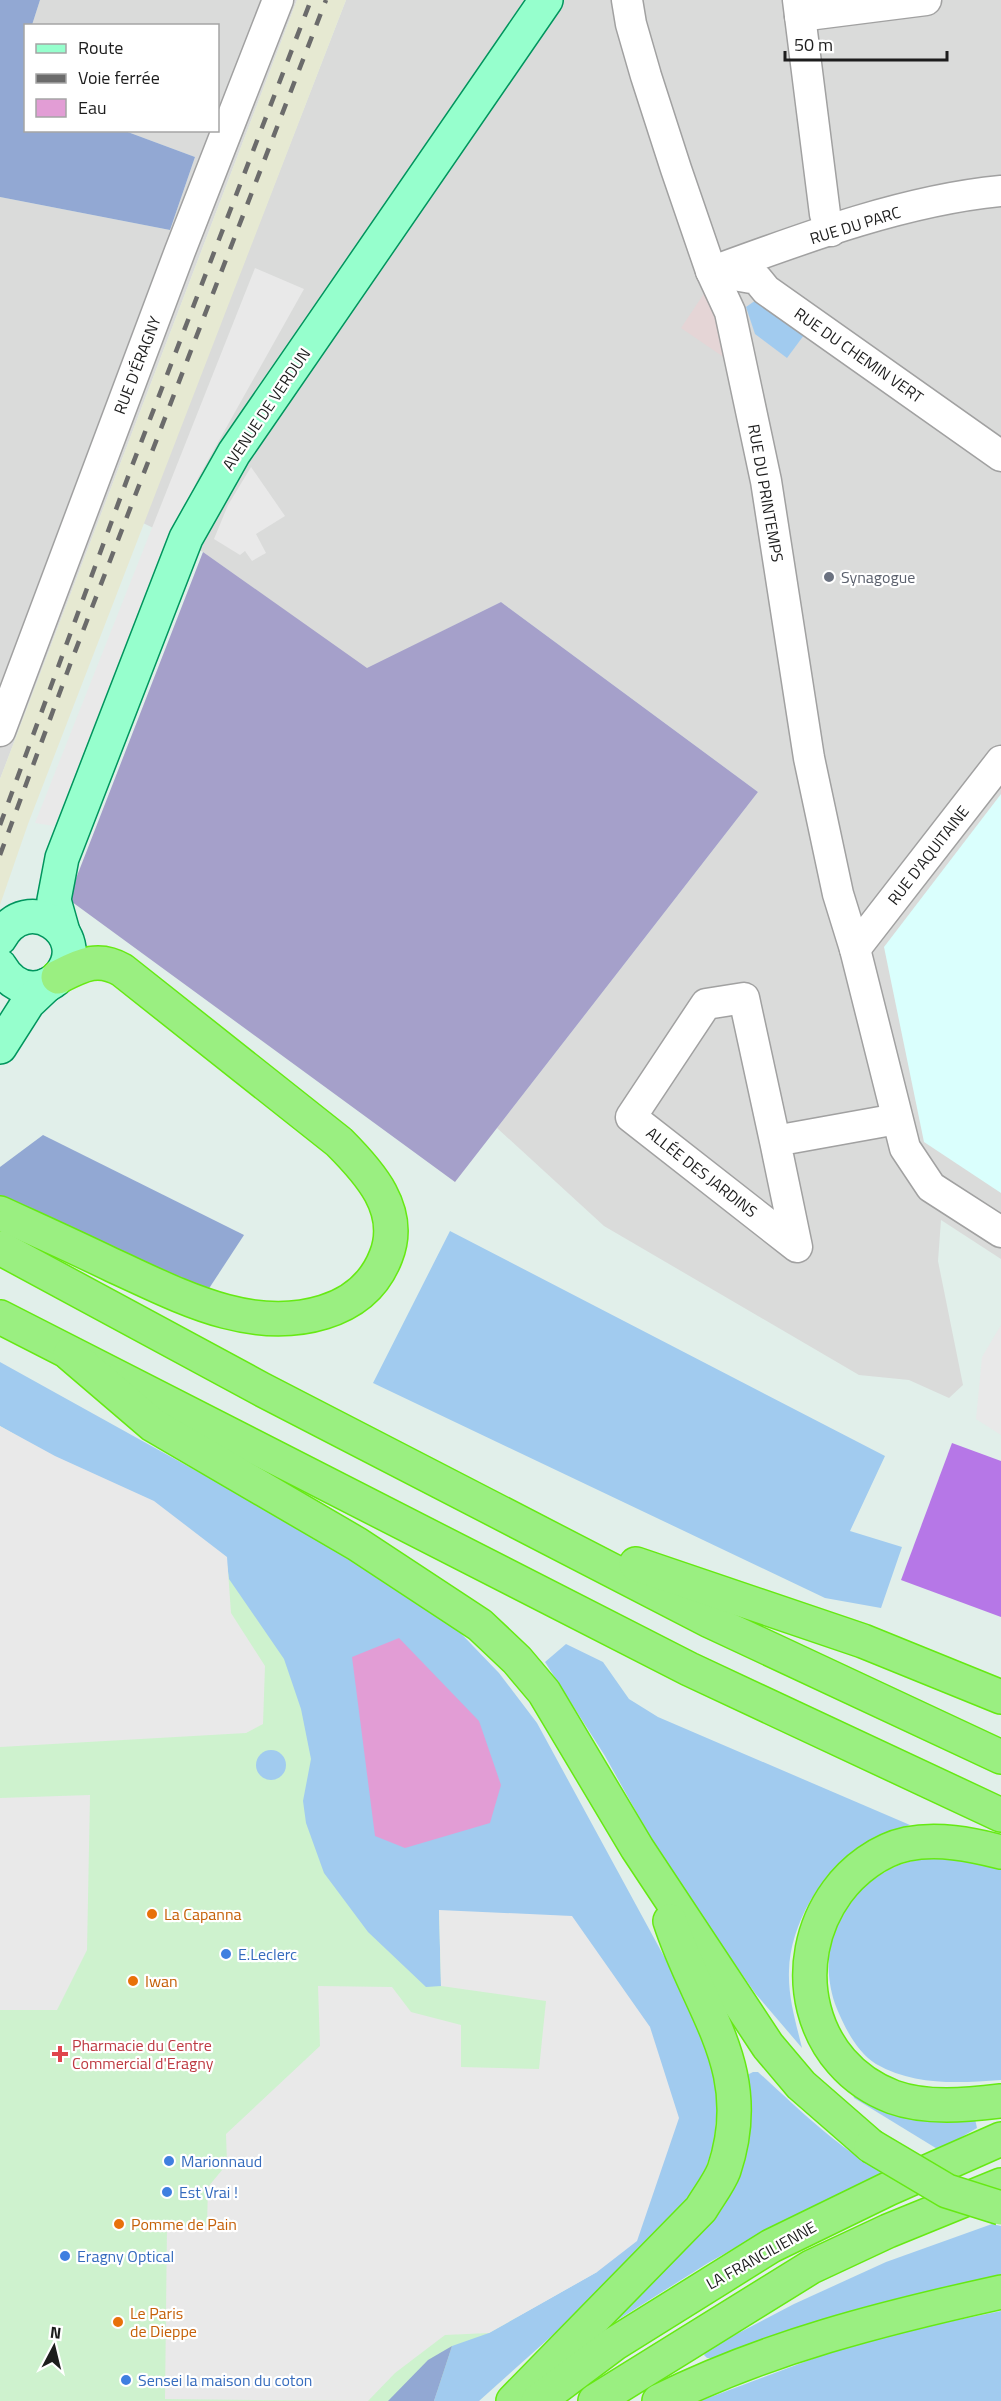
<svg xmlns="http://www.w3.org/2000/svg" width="1001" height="2401" viewBox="0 0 1001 2401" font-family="'Titillium Web',sans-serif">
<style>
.residential{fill:#dadbda}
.commercial{fill:#cef2ce}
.industrial{fill:#e6e9d2}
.education{fill:#dafffd}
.grass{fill:#a1cbef}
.forest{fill:#92a8d3}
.cemetery{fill:#a5a0ca}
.pitch{fill:#b677e7}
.parking{fill:#e9e9e9}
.plaza{fill:#e5d5d6}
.water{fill:#e29dd5}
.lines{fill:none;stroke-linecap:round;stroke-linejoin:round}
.minor-casing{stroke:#a1a1a1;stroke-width:33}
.major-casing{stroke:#00955d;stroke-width:36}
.highway-casing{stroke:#66e913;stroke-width:36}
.minor{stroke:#fff;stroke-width:30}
.major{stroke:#96ffcd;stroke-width:33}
.highway{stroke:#9aef81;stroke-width:33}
.rail{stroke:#6b6b6b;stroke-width:4.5;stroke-dasharray:12 12;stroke-linecap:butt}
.highway-bridge-casing{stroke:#66e913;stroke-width:36;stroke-linecap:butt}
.highway-bridge{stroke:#9aef81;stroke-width:33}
.worship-dot{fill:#6b7280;stroke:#fff;stroke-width:2}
.food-dot{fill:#e8710a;stroke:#fff;stroke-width:2}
.shop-dot{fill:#3f7fe0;stroke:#fff;stroke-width:2}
.health-dot{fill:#e0444e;stroke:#fff;stroke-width:2}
.labels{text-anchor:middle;stroke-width:4.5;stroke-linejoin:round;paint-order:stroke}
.street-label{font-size:16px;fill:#1d1d1d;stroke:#fff}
.worship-label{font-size:16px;fill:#5b616d;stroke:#fff;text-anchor:start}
.food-label{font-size:16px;fill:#c56008;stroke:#fff;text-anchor:start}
.shop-label{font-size:16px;fill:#366cbe;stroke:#fff;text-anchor:start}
.health-label{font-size:16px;fill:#be3a42;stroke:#fff;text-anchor:start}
</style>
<rect width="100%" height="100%" fill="#e1efea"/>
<g class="residential">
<path d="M40 0H297L0 779V197L170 230 195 157 125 131 218 130V26L32 25Z"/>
<path d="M346 0H1001V1259L941 1220 938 1261 963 1385 949 1398 909 1380 859 1375 604 1226 497 1128 758 792 501 602 367 669 203 552 143 523Z"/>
</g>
<path class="commercial" d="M0 1404 180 1497 569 1897 700 2148 427 2401H0Z"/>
<path class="industrial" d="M297 0H346L28 824 0 905V779Z"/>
<path class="education" d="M1001 794V1193L924 1142 884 947Z"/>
<g class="grass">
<path d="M759 298 807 331 787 358 755 334 746 307Z"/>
<path d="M450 1231 885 1456 850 1531 902 1547 881 1608 825 1598 373 1383Z"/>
<path d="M0 1362 368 1566 448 1620 499 1673 537 1723 697 2017 719 2085 714 2142 706 2167 693 2195 613 2281 479 2401H434L452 2346 489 2333 597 2272 650 2027 439 1911 441 1986 426 1987 368 1932 324 1873 306 1823 303 1801 311 1759 301 1709 284 1659 229 1579 226 1557 0 1426Z"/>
<path d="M566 1644 603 1662 629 1699 658 1717 910 1825C893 1831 874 1837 859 1847 821 1872 790 1925 789 1971 788 1997 796 2023 802 2048L755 1993 666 1865 605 1756 545 1662Z"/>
<circle cx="271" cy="1765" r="15"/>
<path d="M941 1855 1001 1867V2080C958 2083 915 2086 876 2064 857 2052 845 2028 837 2009 814 1951 840 1891 897 1866 911 1860 927 1858 941 1855Z"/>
<path d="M753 2072H758C799 2109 835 2146 884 2173L774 2226 708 2263 605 2328 704 2227 747 2075Z"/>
<path d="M853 2094 975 2119 977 2128 939 2150 854 2098Z"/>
<path d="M992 2224 1001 2226V2279L717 2358H707L704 2355 706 2350 794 2304 886 2262Z"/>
<path d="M1001 2311V2401H700L866 2339Z"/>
</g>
<g class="forest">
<path d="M0 0H40L32 25 26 26V130L125 131 195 157 170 230 0 197Z"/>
<path d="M43 1135 244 1235 208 1290 0 1196V1167Z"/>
<path d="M452 2346 434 2401H388L428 2360Z"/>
</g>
<path class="cemetery" d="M203 552 367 668 501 602 758 792 455 1182 68 899Z"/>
<path class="pitch" d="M952 1443 1001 1461V1617L901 1580Z"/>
<g class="parking">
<path d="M255 268 304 289 198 478 54 826 35 823Z"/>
<path d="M251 467 285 516 256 534 266 553 252 561 245 551 240 555 214 539 228 505Z"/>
<path d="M1001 1325V1435L976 1419 982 1357Z"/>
<path d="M0 1426 55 1456 154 1501 227 1557 231 1613 265 1666 263 1724 246 1733 0 1747Z"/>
<path d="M90 1795 87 1950 57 2010H0V1798Z"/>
<path d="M439 1910 572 1916 650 2027 679 2118 637 2241 597 2272 489 2333 445 2335 395 2373 368 2401 165 2399 167 2227 207 2226 208 2187 227 2164 226 2134 320 2046 318 1986 392 1987 411 2012 461 2025V2067L539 2069 546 2001 441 1986Z"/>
</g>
<path class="plaza" d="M709 286 725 358 681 328Z"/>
<path class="water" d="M399 1638 479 1721 501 1785 490 1823 405 1848 375 1836 352 1657Z"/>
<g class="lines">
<g class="minor-casing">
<g id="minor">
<path d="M627 0 631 24 646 76 676 169 711 271 730 312 766 481 809 758 838 894 855 949 905 1148 931 1187 1001 1232"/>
<path d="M798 0 825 214 831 231"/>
<path d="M800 16 926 0"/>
<path d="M716 270C806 237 906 200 1001 191"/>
<path d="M711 271 757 279 766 290 1001 456"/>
<path d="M0 731 180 251 278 0"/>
<path d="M855 949 1001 761"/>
<path d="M775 1141 797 1247 631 1117 706 1004 744 998 775 1141 897 1119"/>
</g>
</g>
<g class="major-casing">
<g id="major">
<path d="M63 932 54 900 62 858 186 538 234 453 546 0"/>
<path d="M0 938C27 889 92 934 61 974 55 982 44 988 33 988 18 988 7 978 0 966"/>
<path d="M0 1047 28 1003 47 985"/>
</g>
</g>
<g class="highway-casing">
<g id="highway">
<path d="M0 1213C37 1230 75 1247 112 1265 178 1295 250 1335 324 1312 353 1303 375 1285 386 1256 404 1210 369 1172 339 1142L122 970C98 956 82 965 58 977"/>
<path d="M0 1248 261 1389 710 1621 1001 1757"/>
<path d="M0 1317 689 1669 1001 1815"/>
<path d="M70 1354 153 1425 357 1544 480 1625 517 1660 544 1692 637 1848 768 2046 801 2085 871 2146"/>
<path d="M636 1564 863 1641 1001 1697"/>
<path d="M1001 1852C970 1844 938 1838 907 1844 879 1850 853 1870 837 1892 786 1962 808 2065 893 2097 926 2109 967 2105 1001 2101"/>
<path d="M513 2401 701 2209C708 2197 719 2183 724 2170 758 2069 699 2011 670 1921"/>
<path d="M538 2401 614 2344 771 2246 888 2189 1001 2139"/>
<path d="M595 2401 811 2267 888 2231 1001 2185"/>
<path d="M659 2401C768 2347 883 2318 1001 2292"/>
</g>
</g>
<use href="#minor" class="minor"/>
<use href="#major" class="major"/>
<use href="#highway" class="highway"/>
<g class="rail">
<path d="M0 825 132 466 311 0"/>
<path d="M0 855 71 662 326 0"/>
</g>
<g class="highway-bridge-casing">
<path id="highway-bridge" d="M871 2146 947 2191 1001 2208"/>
</g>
<use href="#highway-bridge" class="highway-bridge"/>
</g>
<circle class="worship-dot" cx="829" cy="577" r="6"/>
<g class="food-dot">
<circle cx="152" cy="1914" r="6"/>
<circle cx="133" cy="1981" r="6"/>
<circle cx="119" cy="2224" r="6"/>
<circle cx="118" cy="2322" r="6"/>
</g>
<g class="shop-dot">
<circle cx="226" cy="1954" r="6"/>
<circle cx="169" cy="2161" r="6"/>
<circle cx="167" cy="2192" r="6"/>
<circle cx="65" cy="2256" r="6"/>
<circle cx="126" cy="2380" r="6"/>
</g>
<path class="health-dot" d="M57 2045h6v6h6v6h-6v6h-6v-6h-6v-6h6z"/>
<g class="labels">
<g class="street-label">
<text transform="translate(855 225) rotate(-17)" y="6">RUE DU PARC</text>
<text transform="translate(859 355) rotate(35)" y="6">RUE DU CHEMIN VERT</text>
<text transform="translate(137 365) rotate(-69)" y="6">RUE D'ÉRAGNY</text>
<text transform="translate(266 409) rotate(-56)" y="6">AVENUE DE VERDUN</text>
<text transform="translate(766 493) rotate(80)" y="6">RUE DU PRINTEMPS</text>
<text transform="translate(928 855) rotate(-52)" y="6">RUE D'AQUITAINE</text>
<text transform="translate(702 1172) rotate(38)" y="6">ALLÉE DES JARDINS</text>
<text transform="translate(761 2255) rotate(-29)" y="6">LA FRANCILIENNE</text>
</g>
<g class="worship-label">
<text x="841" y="583">Synagogue</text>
</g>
<g class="food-label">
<text x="164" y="1920">La Capanna</text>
<text x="145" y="1987">Iwan</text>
<text x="131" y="2230">Pomme de Pain</text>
<text x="130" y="2319">Le Paris<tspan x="130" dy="18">de Dieppe</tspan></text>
</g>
<g class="shop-label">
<text x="238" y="1960">E.Leclerc</text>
<text x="181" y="2167">Marionnaud</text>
<text x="179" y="2198">Est Vrai !</text>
<text x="77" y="2262">Eragny Optical</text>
<text x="138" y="2386">Sensei la maison du coton</text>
</g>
<g class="health-label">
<text x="72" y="2051">Pharmacie du Centre<tspan x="72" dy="18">Commercial d'Eragny</tspan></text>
</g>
</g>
<rect x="24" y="24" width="195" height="108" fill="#ffffff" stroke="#a5a5a5" stroke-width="1.5"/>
<rect x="36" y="44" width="30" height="9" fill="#96ffcd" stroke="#a5a5a5" stroke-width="1.5"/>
<text x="78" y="54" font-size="18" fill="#1d1d1d">Route</text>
<rect x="36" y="74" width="30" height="9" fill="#6b6b6b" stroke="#a5a5a5" stroke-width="1.5"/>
<text x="78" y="84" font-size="18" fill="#1d1d1d">Voie ferrée</text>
<rect x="36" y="99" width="30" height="18" fill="#e29dd5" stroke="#a5a5a5" stroke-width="1.5"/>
<text x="78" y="114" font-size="18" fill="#1d1d1d">Eau</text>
<g transform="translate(54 2347) rotate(7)" stroke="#ffffff" stroke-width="4.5" paint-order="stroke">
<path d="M0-4.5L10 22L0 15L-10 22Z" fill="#1d1d1d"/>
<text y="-9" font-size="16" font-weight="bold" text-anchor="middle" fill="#1d1d1d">N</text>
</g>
<path d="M785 51v9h162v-9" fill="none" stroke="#1d1d1d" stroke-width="3"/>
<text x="794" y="51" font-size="18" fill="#1d1d1d" stroke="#ffffff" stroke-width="4.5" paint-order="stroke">50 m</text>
</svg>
